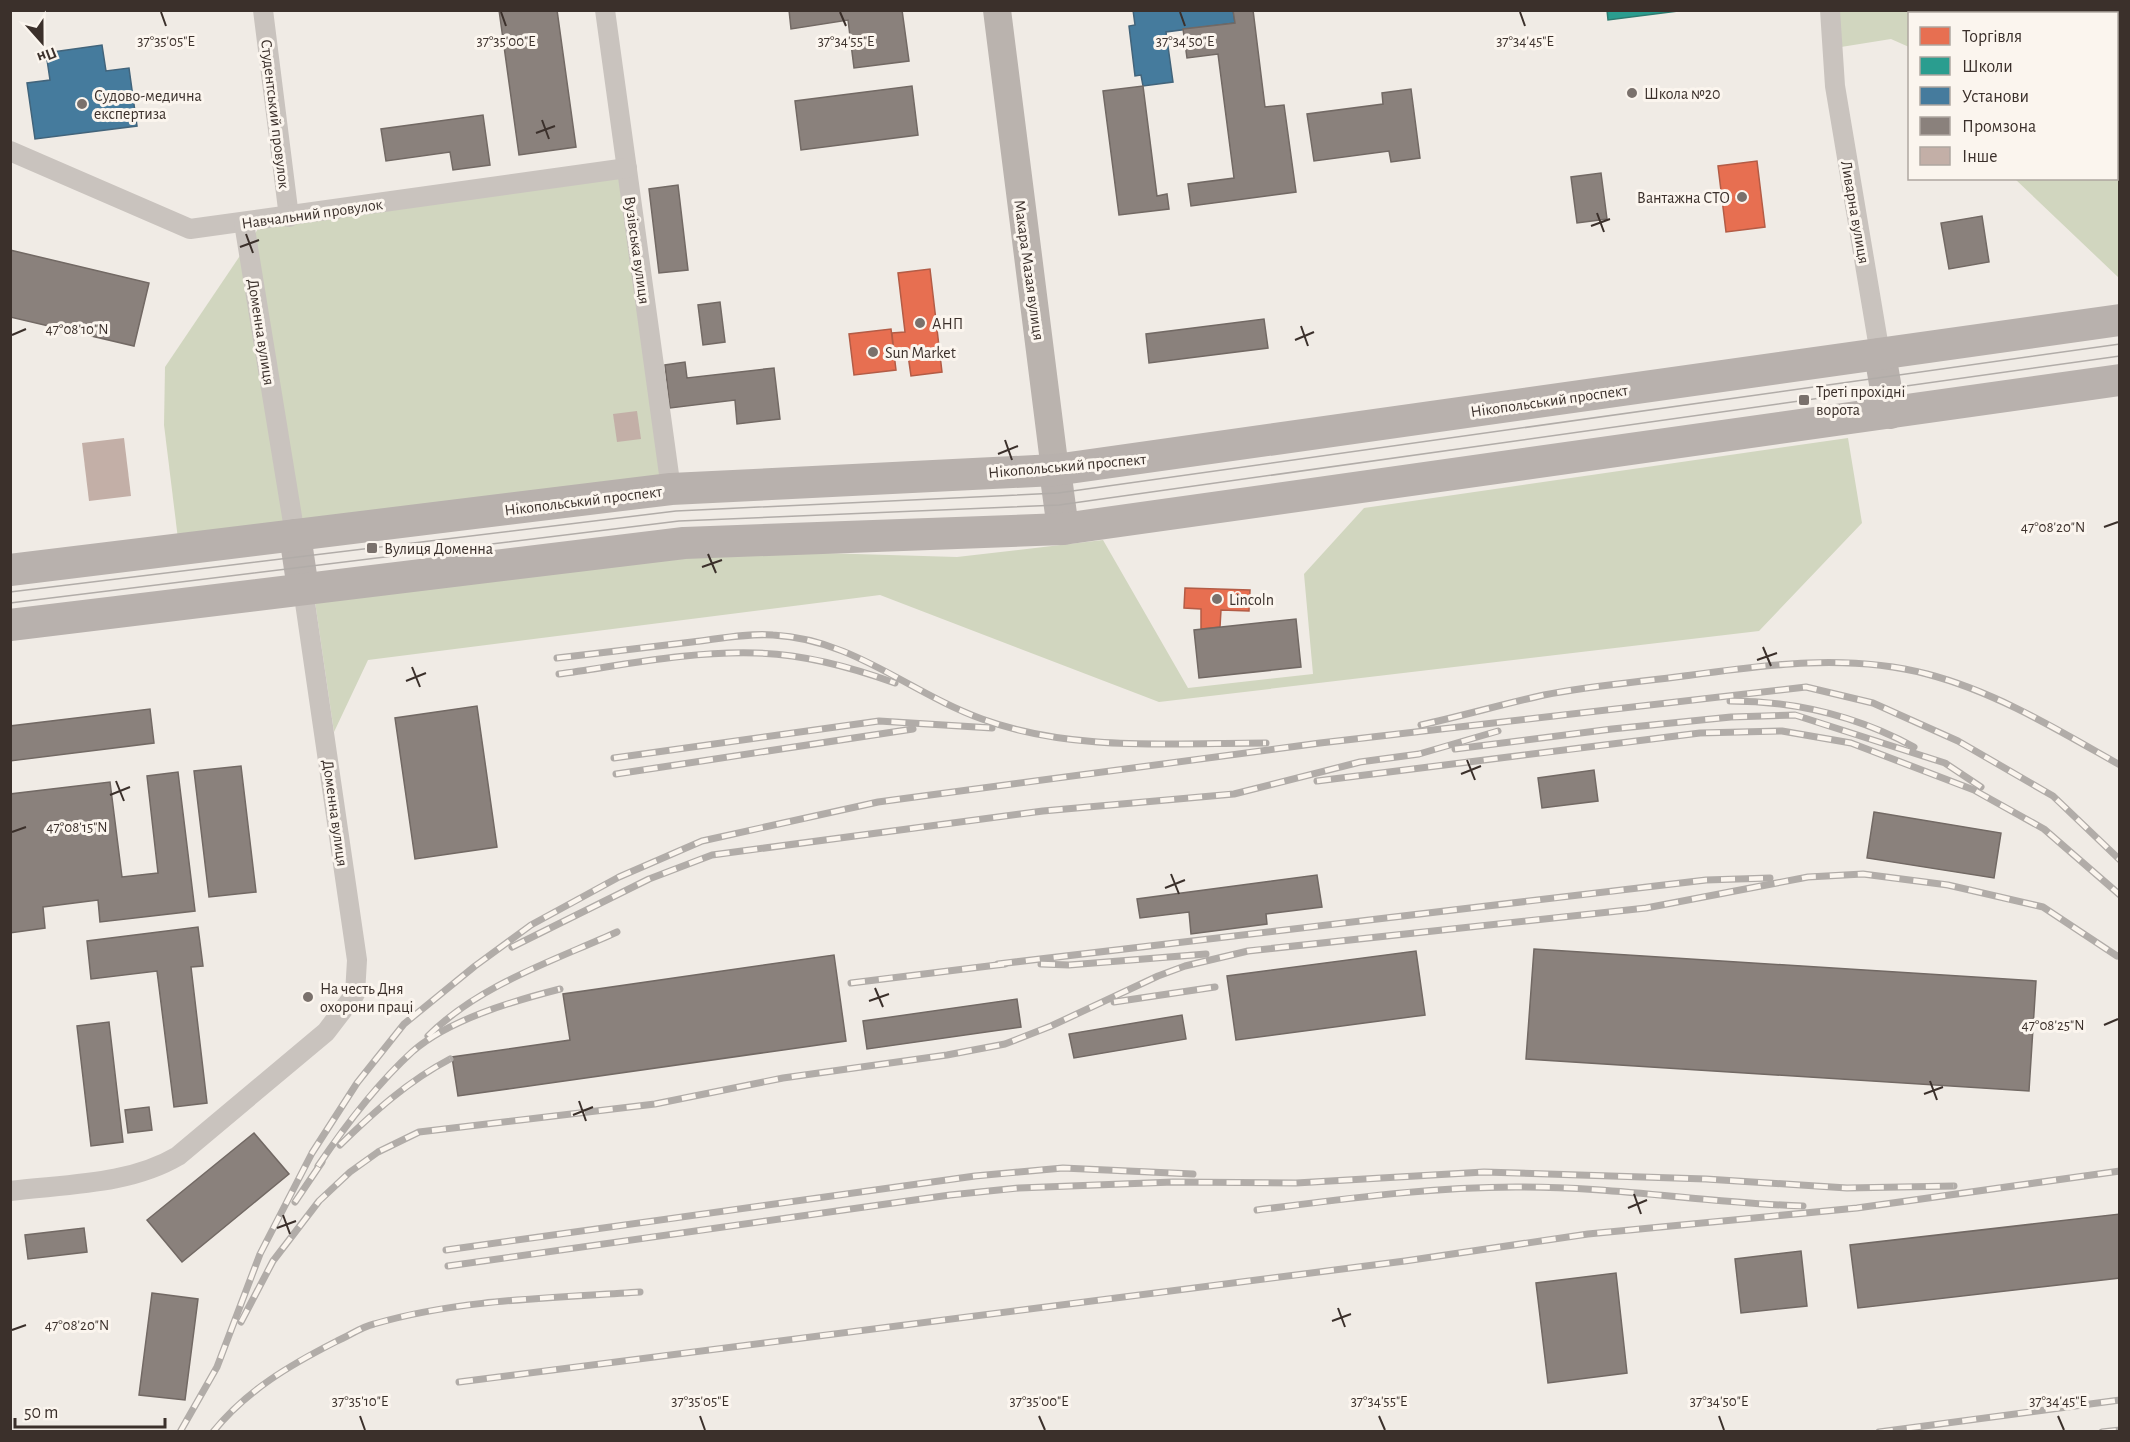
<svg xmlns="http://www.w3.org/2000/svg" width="2130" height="1442" viewBox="0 0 2130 1442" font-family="'Alegreya Sans',sans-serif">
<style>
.green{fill:#d1d6bf}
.shops{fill:#e76f51;stroke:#b35c46;stroke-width:1.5}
.schools{fill:#2a9d8f;stroke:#2f7c71;stroke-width:1.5}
.public{fill:#457b9d;stroke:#42647b;stroke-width:1.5}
.industry{fill:#8a817c;stroke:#726964;stroke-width:1.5}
.building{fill:#c3afa7}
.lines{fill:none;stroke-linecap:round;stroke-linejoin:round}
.street{stroke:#c9c3be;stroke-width:20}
.secondary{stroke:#bab3ae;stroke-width:28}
.primary{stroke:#b8b1ad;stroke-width:32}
.tram{stroke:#b1aca8;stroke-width:1.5}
.rail-casing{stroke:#b1aca8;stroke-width:7}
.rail{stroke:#fbf5ee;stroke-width:4.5;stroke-dasharray:14;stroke-linecap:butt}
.ticks{fill:none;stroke:#3b302b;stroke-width:2}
.poi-dot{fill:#7a716c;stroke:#fbf5ee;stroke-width:2}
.labels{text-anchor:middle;stroke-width:6;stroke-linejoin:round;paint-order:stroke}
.poi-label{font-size:16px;fill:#3b302b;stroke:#fbf5ee;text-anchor:start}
.street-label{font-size:16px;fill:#3b302b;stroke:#fbf5ee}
.ticks-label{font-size:15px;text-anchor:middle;fill:#3b302b;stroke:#fbf5ee;stroke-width:6;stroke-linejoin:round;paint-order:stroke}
</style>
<rect width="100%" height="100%" fill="#f0ebe5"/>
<g class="green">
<path d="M1839 11H2119V278L2015 179 2116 178V14H1910L1909 47 1891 39 1841 47Z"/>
<path d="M621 177 662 482 178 539 164 425 165 367 258 229Z"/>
<path d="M1848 438 1862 523 1759 631 1159 702 880 595 368 660 334 732 314 595 681 549 957 557 1103 540 1188 688 1313 674 1304 574 1364 508Z"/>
</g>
<g class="shops">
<path d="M1757 161 1765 227 1726 232 1718 166Z"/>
<path d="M930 269 942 372 911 376 908 355 894 357 892 333 905 332 898 273Z"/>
<path d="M891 329 896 370 854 375 849 334Z"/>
<path d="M1185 588 1250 590 1249 611 1221 610 1220 627 1201 629V609L1184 608Z"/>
</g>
<path class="schools" d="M1607 10H1686L1608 20Z"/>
<g class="public">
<path d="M1133 10H1233L1235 23 1166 32 1173 82 1143 86 1141 75 1135 76 1129 26 1135 25Z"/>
<path d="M102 45 106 71 129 68 137 126 35 139 27 83 50 80 46 53Z"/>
</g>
<g class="industry">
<path d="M499 10H557L576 147 519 155Z"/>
<path d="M789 10H902L909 61 854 68 848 20 791 29Z"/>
<path d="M1233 10H1253L1265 107 1284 105 1296 192 1191 206 1188 184 1234 178 1218 54 1187 58 1183 29 1235 23Z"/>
<path d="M912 86 918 135 801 150 795 101Z"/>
<path d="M1143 86 1157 196 1167 194 1169 209 1119 215 1103 91Z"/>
<path d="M1411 89 1420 158 1391 162 1389 151 1314 161 1307 114 1383 104 1382 93Z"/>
<path d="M483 115 490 165 453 170 450 152 386 161 381 129Z"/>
<path d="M1601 173 1607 219 1577 223 1571 177Z"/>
<path d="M678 185 688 270 659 273 649 189Z"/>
<path d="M1982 216 1989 262 1949 269 1941 223Z"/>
<path d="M10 250 149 283 134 346 10 317Z"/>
<path d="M720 302 725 342 703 345 698 305Z"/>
<path d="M1264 319 1268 348 1149 363 1146 334Z"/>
<path d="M685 362 687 378 774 368 780 419 737 424 735 400 670 408 665 365Z"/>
<path d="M1296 619 1301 667 1199 678 1194 630Z"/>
<path d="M477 706 497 847 415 859 395 718Z"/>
<path d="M150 709 154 743 10 761V726Z"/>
<path d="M241 766 256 892 209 897 194 771Z"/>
<path d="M1594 770 1598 801 1542 808 1538 778Z"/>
<path d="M178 772 195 911 100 922 98 900 43 907 45 928 10 933V794L110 782 122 877 158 873 147 776Z"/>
<path d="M1874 812 2001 833 1994 878 1867 858Z"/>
<path d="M1317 875 1322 907 1266 914 1267 924 1191 934 1189 912 1140 918 1137 899Z"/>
<path d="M198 927 203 966 191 967 207 1103 174 1107 157 971 91 979 87 941Z"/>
<path d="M1534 949 2036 981 2029 1091 1526 1059Z"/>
<path d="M1416 951 1425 1015 1236 1040 1227 976Z"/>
<path d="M834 955 846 1041 458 1096 452 1057 570 1040 563 994Z"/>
<path d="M1017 999 1021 1027 867 1049 863 1021Z"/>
<path d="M1182 1015 1186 1039 1074 1058 1069 1034Z"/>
<path d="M109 1022 123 1142 91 1146 77 1026Z"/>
<path d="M149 1107 152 1130 128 1133 125 1110Z"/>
<path d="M254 1133 289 1174 182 1262 147 1220Z"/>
<path d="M2120 1214V1278L1858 1308 1850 1245Z"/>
<path d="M84 1228 87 1252 28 1259 25 1235Z"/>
<path d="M1801 1251 1807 1306 1741 1313 1735 1259Z"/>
<path d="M1616 1273 1627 1373 1548 1383 1536 1283Z"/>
<path d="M152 1293 198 1299 185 1400 139 1395Z"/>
</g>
<g class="building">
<path d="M637 411 641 439 617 442 613 414Z"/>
<path d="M124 438 131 496 89 501 82 443Z"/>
</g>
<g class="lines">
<g class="street">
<path d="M263 10 289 217"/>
<path d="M605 10 671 489"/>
<path d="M1830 10 1835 86 1880 354"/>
<path d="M10 151 190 229 627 168"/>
<path d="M244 223 295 535"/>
<path d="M10 1191C66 1184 129 1185 178 1156L326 1032 355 994 357 960 303 589"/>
</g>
<path class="secondary" d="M997 10 1055 470"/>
<g class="primary">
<path d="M1880 354 1890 413"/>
<path d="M1055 470 1063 529"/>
<path d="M295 535 303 589"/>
<path d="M10 570 671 489 1055 470 2120 320"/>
<path d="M10 625 684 543 1063 529 2120 380"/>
</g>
<g class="tram">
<path d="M10 592 676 511 1058 493 2120 344"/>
<path d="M10 603 679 521 1059 505 2120 356"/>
</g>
<g class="rail-casing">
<g id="rail">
<path d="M557 658C602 653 647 647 692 642 718 639 747 633 773 635 853 639 910 693 982 719 1073 752 1171 743 1266 743"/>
<path d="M559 674C624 665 690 651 756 653 803 654 851 667 895 683"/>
<path d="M1730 701C1796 701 1857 716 1914 747"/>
<path d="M1421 725C1462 716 1503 704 1544 695 1590 686 1638 682 1684 676 1764 665 1847 653 1927 674 1996 692 2058 730 2120 765"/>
<path d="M1455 749 1612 729 1731 717 1795 715 1945 763 1981 787"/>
<path d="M614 758 879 721 992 728"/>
<path d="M616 774 913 729"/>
<path d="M1317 781 1700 733 1782 731 1851 743 1974 790 2044 829 2120 895"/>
<path d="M512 947 649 879 712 855 1043 811 1234 794 1360 762 1419 754 1498 731"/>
<path d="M998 964 1706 880 1770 878"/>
<path d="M1041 964 1069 965 1206 954"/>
<path d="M851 983 1005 964"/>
<path d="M1114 1002 1215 987"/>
<path d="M428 1036C479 985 553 961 617 932"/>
<path d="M340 1145C374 1112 408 1081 450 1059"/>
<path d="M318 1166C345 1126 376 1085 412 1052 448 1020 513 1001 560 989"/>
<path d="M295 1202 322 1162"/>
<path d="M1257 1210C1344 1199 1428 1187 1516 1187 1612 1186 1707 1203 1803 1206"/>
<path d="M446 1250 975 1176 1063 1168 1193 1174"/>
<path d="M448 1266 950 1195 1019 1188 1173 1182 1296 1183 1484 1172 1706 1179 1847 1188 1954 1186"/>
<path d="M241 1322 273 1261 319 1201 350 1172 378 1152 419 1132 655 1104 783 1078 947 1055 1005 1044 1051 1026 1158 976 1185 966 1248 951 1646 908 1808 877 1863 874 1948 885 2043 907 2117 956"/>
<path d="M459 1382 1405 1261 1588 1234 1857 1208 2120 1171"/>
<path d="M180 1432 217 1367 260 1254 312 1153 357 1083 404 1024 475 966 531 925 619 877 702 841 878 802 1320 743 1806 687 1873 703 1958 741 2053 796 2120 860"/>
<path d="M213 1432C247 1390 290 1365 337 1341 349 1336 361 1327 374 1324 459 1299 553 1298 640 1292"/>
<path d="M1879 1432 2120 1400"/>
<path d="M2102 1432 2120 1430"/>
</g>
</g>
<use href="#rail" class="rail"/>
</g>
<path class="ticks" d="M161 12 166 26M501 12 506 26M840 12 846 26M1180 12 1185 26M1520 12 1525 26M542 120 549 139M536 133 555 126M1597 213 1604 232M1591 226 1610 219M246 234 253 253M240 247 259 240M1301 326 1308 346M12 335 26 329M1295 340 1314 332M1005 440 1012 460M998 454 1018 446M2104 527 2118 522M708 554 716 573M702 567 722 560M1763 647 1771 666M1757 660 1777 653M412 667 420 687M406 681 426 673M1467 760 1475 780M1461 774 1481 766M116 781 124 801M110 795 130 787M12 832 26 827M1171 874 1179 894M1165 888 1185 880M875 988 883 1007M869 1001 889 994M2104 1025 2118 1019M1930 1081 1937 1100M1924 1094 1943 1087M579 1101 586 1121M573 1115 593 1107M1634 1194 1641 1214M1628 1208 1647 1200M283 1215 290 1234M277 1228 296 1221M1338 1308 1345 1327M1332 1321 1351 1314M12 1330 26 1325M360 1416 365 1430M700 1416 705 1430M1039 1416 1045 1430M1379 1416 1385 1430M1719 1416 1724 1430M2058 1416 2064 1430"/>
<g class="poi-dot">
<circle cx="1632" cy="93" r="6"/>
<circle cx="82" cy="104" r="6"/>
<circle cx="1742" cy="197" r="6"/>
<circle cx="920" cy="323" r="6"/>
<circle cx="873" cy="352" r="6"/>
<rect x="1798" y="394" width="12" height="12" rx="3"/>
<rect x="366" y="542" width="12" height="12" rx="3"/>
<circle cx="1217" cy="599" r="6"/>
<circle cx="308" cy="997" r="6"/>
</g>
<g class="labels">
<g class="poi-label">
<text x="1644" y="99">Школа №20</text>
<text x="94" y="101">Судово-медична<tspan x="94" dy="18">експертиза</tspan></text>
<text x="1730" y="203" text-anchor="end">Вантажна СТО</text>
<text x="932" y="329">АНП</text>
<text x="885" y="358">Sun Market</text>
<text x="1816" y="397">Треті прохідні<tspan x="1816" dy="18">ворота</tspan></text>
<text x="384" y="554">Вулиця Доменна</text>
<text x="1229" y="605">Lincoln</text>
<text x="320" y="994">На честь Дня<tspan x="320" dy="18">охорони праці</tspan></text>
</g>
<g class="street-label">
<text transform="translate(276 114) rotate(83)" y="6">Студентський провулок</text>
<text transform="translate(1856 212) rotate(80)" y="6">Ливарна вулиця</text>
<text transform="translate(312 213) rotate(-8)" y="6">Навчальний провулок</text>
<text transform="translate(638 250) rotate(82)" y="6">Вузівська вулиця</text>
<text transform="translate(1030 270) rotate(82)" y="6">Макара Мазая вулиця</text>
<text transform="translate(262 332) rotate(81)" y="6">Доменна вулиця</text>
<text transform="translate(1549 400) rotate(-8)" y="6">Нікопольський проспект</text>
<text transform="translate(1067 465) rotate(-5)" y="6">Нікопольський проспект</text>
<text transform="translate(583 500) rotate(-7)" y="6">Нікопольський проспект</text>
<text transform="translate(336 813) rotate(82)" y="6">Доменна вулиця</text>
</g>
</g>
<g class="ticks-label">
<text x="166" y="46">37°35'05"E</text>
<text x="506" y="46">37°35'00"E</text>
<text x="846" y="46">37°34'55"E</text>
<text x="1185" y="46">37°34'50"E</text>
<text x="1525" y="46">37°34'45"E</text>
<text x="77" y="334">47°08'10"N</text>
<text x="2053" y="532">47°08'20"N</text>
<text x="77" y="832">47°08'15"N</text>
<text x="2053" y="1030">47°08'25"N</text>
<text x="77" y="1330">47°08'20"N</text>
<text x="360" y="1406">37°35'10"E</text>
<text x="700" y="1406">37°35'05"E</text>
<text x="1039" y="1406">37°35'00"E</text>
<text x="1379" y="1406">37°34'55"E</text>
<text x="1719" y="1406">37°34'50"E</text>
<text x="2058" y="1406">37°34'45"E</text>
</g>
<rect width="2130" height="1442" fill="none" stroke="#3b302b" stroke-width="24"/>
<rect x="1908" y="12" width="210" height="168" fill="#fbf5ee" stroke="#aea6a0" stroke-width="1.5"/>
<rect x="1920" y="27" width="30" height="18" fill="#e76f51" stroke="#aea6a0" stroke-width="1.5"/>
<text x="1962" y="42" font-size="18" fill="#3b302b">Торгівля</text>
<rect x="1920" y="57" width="30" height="18" fill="#2a9d8f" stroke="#aea6a0" stroke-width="1.5"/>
<text x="1962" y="72" font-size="18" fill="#3b302b">Школи</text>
<rect x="1920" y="87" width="30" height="18" fill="#457b9d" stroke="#aea6a0" stroke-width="1.5"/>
<text x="1962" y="102" font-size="18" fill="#3b302b">Установи</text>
<rect x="1920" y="117" width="30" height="18" fill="#8a817c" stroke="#aea6a0" stroke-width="1.5"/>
<text x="1962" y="132" font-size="18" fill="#3b302b">Промзона</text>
<rect x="1920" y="147" width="30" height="18" fill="#c3afa7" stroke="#aea6a0" stroke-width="1.5"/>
<text x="1962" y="162" font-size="18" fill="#3b302b">Інше</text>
<g transform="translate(42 42) rotate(159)" stroke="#fbf5ee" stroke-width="4.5" paint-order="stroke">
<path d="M0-4.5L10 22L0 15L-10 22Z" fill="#3b302b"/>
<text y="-9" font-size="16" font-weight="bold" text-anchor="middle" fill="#3b302b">Пн</text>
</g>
<path d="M15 1418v9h150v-9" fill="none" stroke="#3b302b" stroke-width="3"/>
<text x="24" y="1418" font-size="18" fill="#3b302b" stroke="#fbf5ee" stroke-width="4.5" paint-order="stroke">50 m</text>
</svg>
